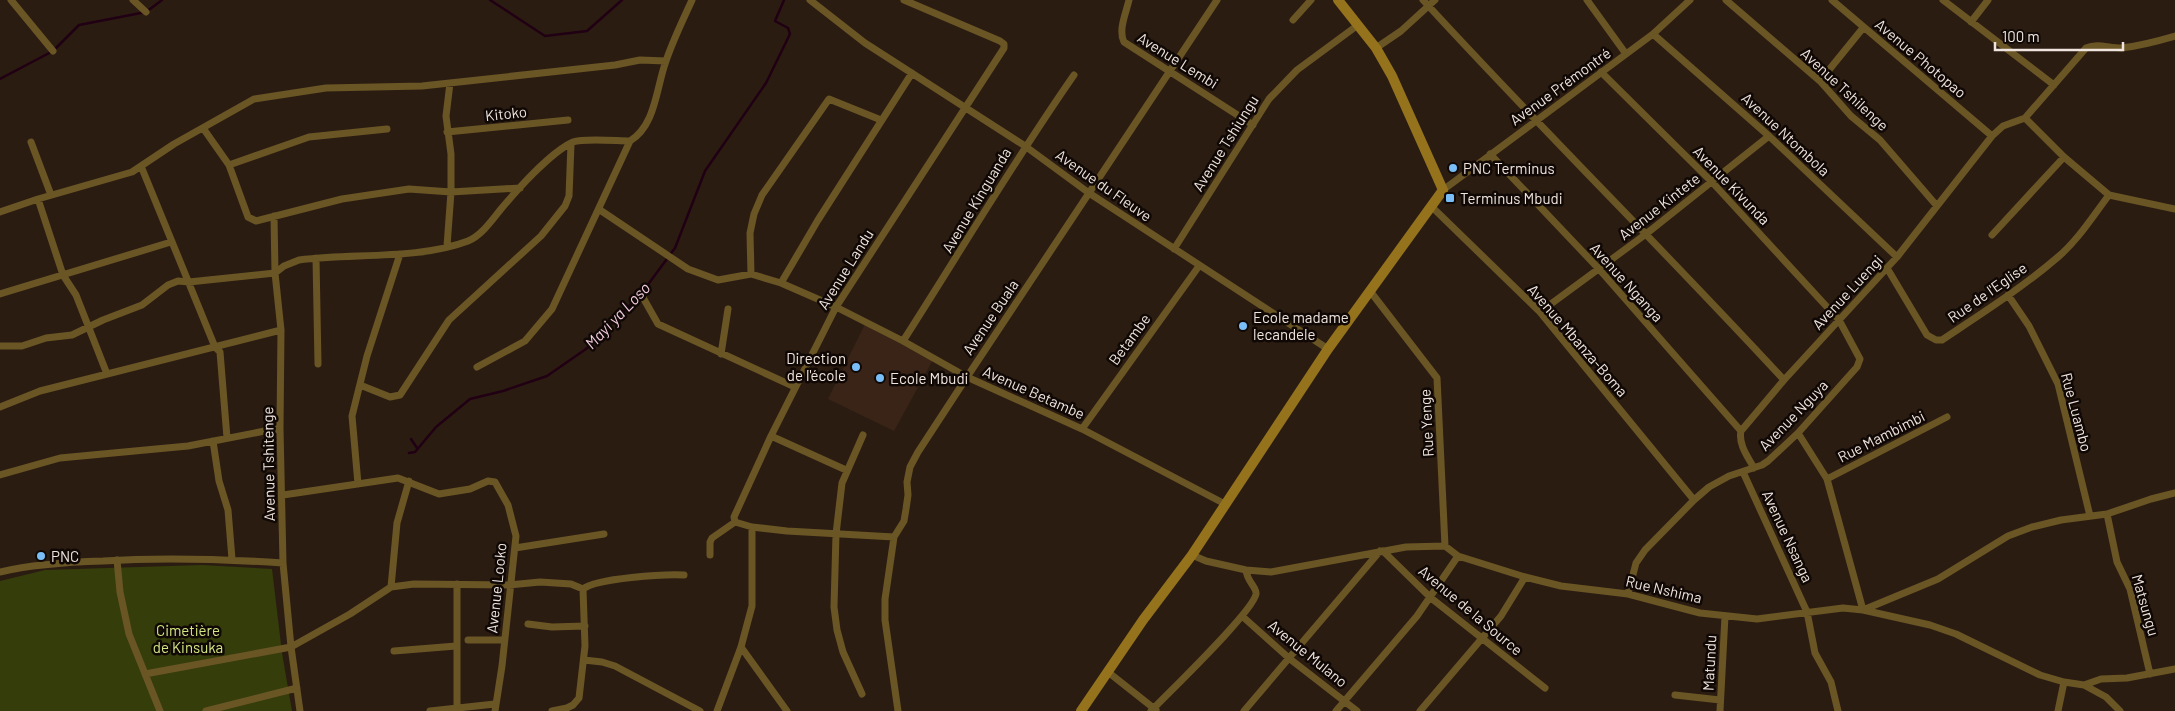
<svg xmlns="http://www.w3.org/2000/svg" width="2175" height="711" font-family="Barlow,sans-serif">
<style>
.built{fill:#392417}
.green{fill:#353d0b}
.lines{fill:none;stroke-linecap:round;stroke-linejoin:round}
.stream{stroke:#210014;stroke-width:2.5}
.street{stroke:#6a5525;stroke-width:7}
.secondary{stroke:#95721c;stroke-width:10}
.poi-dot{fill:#7abef8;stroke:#0f0805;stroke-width:2}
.labels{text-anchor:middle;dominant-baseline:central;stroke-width:5;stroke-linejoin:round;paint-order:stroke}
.street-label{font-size:15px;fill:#f0e4de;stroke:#0f0805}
.poi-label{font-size:15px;fill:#f0e4de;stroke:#0f0805;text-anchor:start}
.park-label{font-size:15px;fill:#d3e782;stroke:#0f0805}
.water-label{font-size:16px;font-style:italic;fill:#f5cee2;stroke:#0f0805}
</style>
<rect width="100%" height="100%" fill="#2b1c12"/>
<path class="built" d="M 866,322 L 934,358 L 894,431 L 828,399 Z"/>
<path class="green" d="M 202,565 L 272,569 L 282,653 L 292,711 L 0,711 L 0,581 L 45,570 Z"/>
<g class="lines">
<path class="stream" d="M 490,0 L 545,36 L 587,31 L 622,0
M 0,79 L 53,51 L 79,25 L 146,12 L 162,0
M 411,439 L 417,448
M 409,453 L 415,452 L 436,427 L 470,399 L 503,391 L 547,376 L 586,349 L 641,294 L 675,248 L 705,171 L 766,83 L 790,34 L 788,28 L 775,21 L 784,0"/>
<path class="street" d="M 11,0 L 53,51
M 133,0 L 146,12
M 810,0 L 865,43 L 1025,146 L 1089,193 L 1328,349
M 1129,0 C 1126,13 1118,30 1124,42 L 1253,125
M 1423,0 C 1541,129 1666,252 1784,380
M 1587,0 L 1626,54
M 1726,0 L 1820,81 L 1851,116 L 1880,140 L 1937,206
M 1832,0 L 1992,136
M 1943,0 L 2054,85
M 1293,20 L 1311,0
M 1971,22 L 1988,0
M 1653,34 L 1769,136 L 1897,257
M 1376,48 L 1401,31 L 1435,0
M 1601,72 L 1712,182 L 1839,320 L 1860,359 L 1857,367 L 1798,433 L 1768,461 L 1762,465 L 1729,476 L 1709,487 L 1694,500 L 1645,550 L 1636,563 L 1628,594
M 1820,81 L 1863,28
M 2025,118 L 2086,48 C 2097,43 2109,48 2121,48 C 2139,46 2158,41 2175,36
M 203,128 L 229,165 L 248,217 L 256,221 L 342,199 L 409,189 L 451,192 L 520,188
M 447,132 L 568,120
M 31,142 L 51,195
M 1490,154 L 1599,269 L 1741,431
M 229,165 L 309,137 L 387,129
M 141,166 L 215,347 L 220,352 L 227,438
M 1443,190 L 1653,34 L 1690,0
M 38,199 L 63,275 L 76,295 L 107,374
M 1431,206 L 1540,312 L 1694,500
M 600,210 L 688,269 L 718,280 L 751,274 L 781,283 L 836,307 L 903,341 L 967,377 L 1082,429 L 1225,504
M 0,212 L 38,199 L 132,172 L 174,144 L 254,99 L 326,88 L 422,86 L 615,65 L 640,60 L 666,61
M 274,216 L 275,273 L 281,330 L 280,428 L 283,563 L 291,647 L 300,711
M 1992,235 L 2064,157
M 447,246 L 451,192 L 451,154 L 446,116 L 450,83
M 1174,249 L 1269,99 L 1297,70 L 1358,25
M 316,258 L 318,364
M 1887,268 L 1927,335 L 1936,340 L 1942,340 C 1981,314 2022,288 2058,257 C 2078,240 2093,216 2109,195
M 751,274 L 750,233 L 754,214 L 762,195 L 829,99 L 881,120
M 781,283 L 818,220 L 912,73
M 1370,291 L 1437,378 L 1445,546
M 0,294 L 171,242
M 641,294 L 658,324 L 795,387
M 2008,295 L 2029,326 L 2058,384 L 2090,516
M 1540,312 L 1646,234 L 1769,136
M 903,341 C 960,252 1014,161 1074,75
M 0,346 L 22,346 L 46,338 L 72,335 L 103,320 L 142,305 L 168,285 L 178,281 L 189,282 L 275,273 L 284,266 L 299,260 C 352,253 418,260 468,241 C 482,235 492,220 501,209 C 517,190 551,152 573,142 C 584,138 617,141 630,141
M 721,354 L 728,309
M 477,367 L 525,341 L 552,309 L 630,141 C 656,125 656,88 666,61 C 673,40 683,20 692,0
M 360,385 L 390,397 L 400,395 L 449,320 L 541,236 L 565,206 L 569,196 L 571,144
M 0,407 L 40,391 L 281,330
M 1082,429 L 1199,266
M 1798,433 L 1827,479 L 1863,610 L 1938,579 L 2008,536 L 2032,527 L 2061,520 L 2107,514 L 2151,499 L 2175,493
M 771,436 L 846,470
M 213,441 L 219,481 L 228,510 L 232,559
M 1754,468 C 1748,457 1738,444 1741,431 L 1784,380 L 1897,257 L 1992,136 L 2003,126 L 2025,118 L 2064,157 L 2109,195 L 2175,209
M 1743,472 L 1807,612 L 1815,653 L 1831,682 L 1838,711
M 0,475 L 60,458 L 188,446 L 280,428
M 1827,479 L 1947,417
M 358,484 L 352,416 L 367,356 L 400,254
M 283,495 L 398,478 L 439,494 L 470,489 L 488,481 L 495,482 L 508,505 L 516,536 L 502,666 L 495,711
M 2107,514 L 2117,562 L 2130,589 L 2150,674
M 735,522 L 734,517 L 771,436 L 836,307 L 1004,48 L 1004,44 L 1000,41 L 904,0
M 735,522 L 752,527 L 787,531 L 894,537
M 515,548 L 604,534
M 1383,551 L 1431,598 L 1545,688
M 710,555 L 710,542 L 712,538 L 735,522
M 1192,555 L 1206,561 L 1246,570 L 1271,572 L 1406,547 L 1445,546 L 1458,556 L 1525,577 L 1561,586 L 1628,594 L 1700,613 L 1757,619 L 1843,608 L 1863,610 L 1930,625 L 1956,634 L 2040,675 L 2064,682 L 2084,685 L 2106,697 L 2120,711
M 117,560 L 120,592 L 129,634 L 160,711
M 0,572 C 34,564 68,562 103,561 C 163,557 223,559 283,563
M 391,587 L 397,523 L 409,481
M 583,589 C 597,578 665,574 684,575
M 1242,616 L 1290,659 L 1357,711
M 528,624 L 552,627 L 585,626
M 468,640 L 504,640
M 741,647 L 787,711
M 394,651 L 456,646
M 584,660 L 602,662 L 615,666 L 700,711
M 1108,672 L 1156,710
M 145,674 L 291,647 L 350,614 L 391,587 L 414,584 L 509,585 L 540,582 L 571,584 L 583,589
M 2084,685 L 2101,679 L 2127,678 L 2175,669
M 862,694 L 843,652 L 837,630 L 834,607 L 836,534 L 842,483 L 863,435
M 1675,695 L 1720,700
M 457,707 L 457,584
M 206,711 L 297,688
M 430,711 L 495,704
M 552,711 L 567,708 L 573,705 L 579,698 L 585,646 L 583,589
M 717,711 L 741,647 L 752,606 L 752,527
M 898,711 L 885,620 L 885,599 L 894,537 L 904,521 L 906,509 L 908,495 L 907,482 L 910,467 L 918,452 L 967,377 L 1217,0
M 1151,711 C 1169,692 1253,612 1256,594 C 1257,587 1247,582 1246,570
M 1244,711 L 1380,551
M 1336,711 L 1417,616 L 1458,556
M 1420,711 L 1501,616 L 1525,577
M 1720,711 L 1725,616
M 2058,711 L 2064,682"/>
<path class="secondary" d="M 1081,711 L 1143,620 L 1192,555 L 1328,349 L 1443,190 L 1392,76 L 1376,48 L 1338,0"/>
</g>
<g class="poi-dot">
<circle cx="1453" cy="168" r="5"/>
<rect x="1445" y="193" width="10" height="10" rx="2.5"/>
<circle cx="1243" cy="326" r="5"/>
<circle cx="856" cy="367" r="5"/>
<circle cx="880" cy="378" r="5"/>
<circle cx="41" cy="556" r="5"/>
</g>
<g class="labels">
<g class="street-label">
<text transform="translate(1921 58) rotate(40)">Avenue Photopao</text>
<text transform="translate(1178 60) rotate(32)">Avenue Lembi</text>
<text transform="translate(1560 86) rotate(-36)">Avenue Prémontré</text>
<text transform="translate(1845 89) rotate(43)">Avenue Tshilenge</text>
<text transform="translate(506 113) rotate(-6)">Kitoko</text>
<text transform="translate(1786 134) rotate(43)">Avenue Ntombola</text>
<text transform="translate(1225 143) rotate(-58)">Avenue Tshiungu</text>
<text transform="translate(1104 185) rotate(35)">Avenue du Fleuve</text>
<text transform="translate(1732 185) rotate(46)">Avenue Kivunda</text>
<text transform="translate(976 200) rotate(-59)">Avenue Kinguanda</text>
<text transform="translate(1659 206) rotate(-38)">Avenue Kintete</text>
<text transform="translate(845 269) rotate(-58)">Avenue Landu</text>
<text transform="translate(1627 282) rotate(48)">Avenue Nganga</text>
<text transform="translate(1847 292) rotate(-47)">Avenue Luengi</text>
<text transform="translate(1987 292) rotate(-35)">Rue de l'Eglise</text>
<text transform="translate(990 317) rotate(-56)">Avenue Buala</text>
<text transform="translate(1129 339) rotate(-54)">Betambe</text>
<text transform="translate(1578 340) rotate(49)">Avenue Mbanza-Boma</text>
<text transform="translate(1034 392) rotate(24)">Avenue Betambe</text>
<text transform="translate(2077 412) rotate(75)">Rue Luambo</text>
<text transform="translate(1793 415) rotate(-46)">Avenue Nguya</text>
<text transform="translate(1426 423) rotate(-93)">Rue Yenge</text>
<text transform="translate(1881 436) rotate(-27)">Rue Mambimbi</text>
<text transform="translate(268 464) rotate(-91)">Avenue Tshitenge</text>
<text transform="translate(1788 536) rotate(65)">Avenue Nsanga</text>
<text transform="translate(496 588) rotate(-84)">Avenue Looko</text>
<text transform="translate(1664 589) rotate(13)">Rue Nshima</text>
<text transform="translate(2146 605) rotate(74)">Matsungu</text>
<text transform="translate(1471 610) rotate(40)">Avenue de la Source</text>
<text transform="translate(1308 653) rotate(39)">Avenue Mulano</text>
<text transform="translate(1709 663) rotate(-87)">Matundu</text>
</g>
<g class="poi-label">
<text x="1463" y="168">PNC Terminus</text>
<text x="1460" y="198">Terminus Mbudi</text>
<text x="1253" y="317">Ecole madame<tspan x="1253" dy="17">lecandele</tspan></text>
<text x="846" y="358" text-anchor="end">Direction<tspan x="846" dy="17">de l'école</tspan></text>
<text x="890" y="378">Ecole Mbudi</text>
<text x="51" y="556">PNC</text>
</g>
<g class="park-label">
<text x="188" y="630">Cimetière<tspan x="188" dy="17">de Kinsuka</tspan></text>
</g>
<g class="water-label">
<text transform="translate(617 315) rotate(-46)">Mayi ya Loso</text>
</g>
</g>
<path d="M1995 42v8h128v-8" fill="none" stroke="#f0e4de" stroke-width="2.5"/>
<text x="2002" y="42" font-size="15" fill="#f0e4de" stroke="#0f0805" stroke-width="4" paint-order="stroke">100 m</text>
</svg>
